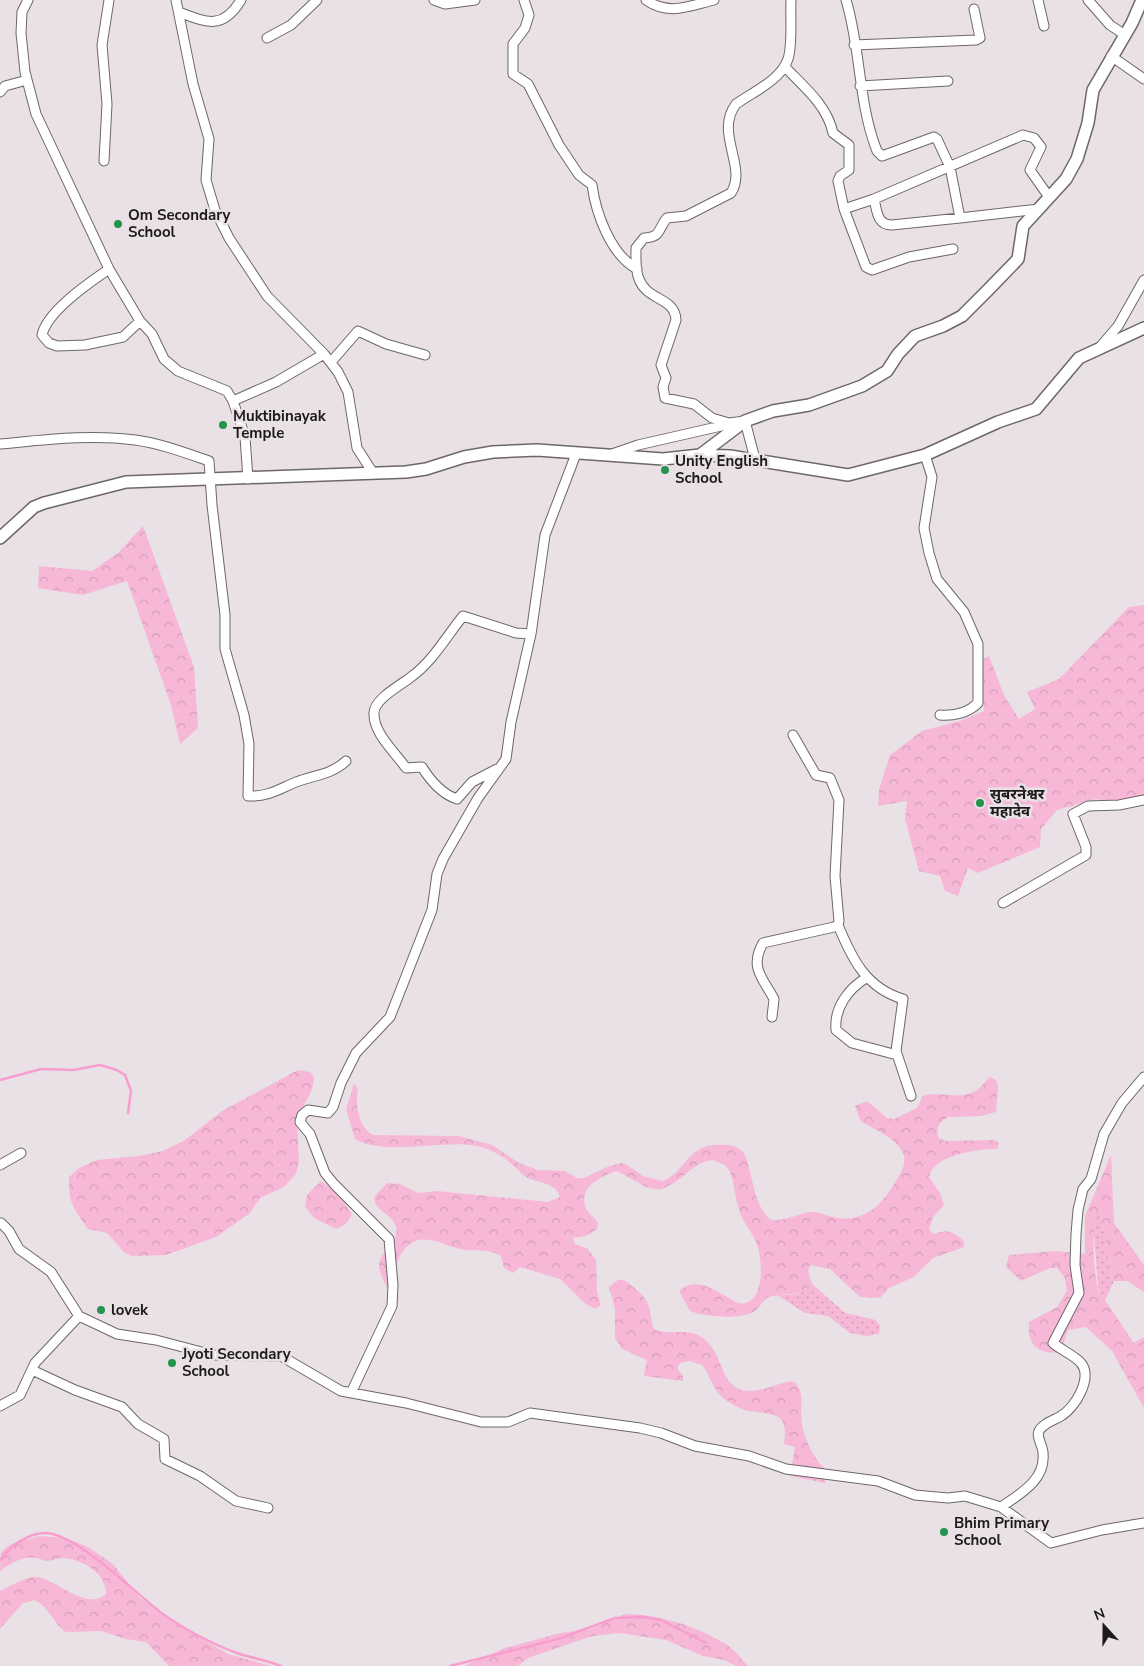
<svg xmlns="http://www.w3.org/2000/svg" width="1144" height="1666" font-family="'Nunito Sans','Noto Sans Devanagari',sans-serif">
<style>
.grass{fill:url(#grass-dots)}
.forest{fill:url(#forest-crowns)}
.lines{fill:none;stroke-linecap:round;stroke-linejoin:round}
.stream{stroke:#f89ecf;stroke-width:2.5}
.street-casing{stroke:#6d676a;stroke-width:11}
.secondary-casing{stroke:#6d676a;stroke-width:14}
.street{stroke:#fff;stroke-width:9}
.secondary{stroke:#fff;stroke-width:11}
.poi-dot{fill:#23934d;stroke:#e9e1e5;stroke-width:2}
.labels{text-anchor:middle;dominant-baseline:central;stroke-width:5;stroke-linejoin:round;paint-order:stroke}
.poi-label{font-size:15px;font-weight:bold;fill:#1c1a1b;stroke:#e9e1e5;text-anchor:start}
</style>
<defs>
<pattern id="grass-dots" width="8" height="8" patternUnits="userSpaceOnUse" patternTransform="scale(1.25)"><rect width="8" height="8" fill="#f7b8d8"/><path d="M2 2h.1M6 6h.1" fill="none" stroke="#d39eb9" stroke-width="1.8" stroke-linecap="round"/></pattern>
<pattern id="forest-crowns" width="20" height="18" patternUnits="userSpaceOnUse" patternTransform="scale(1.25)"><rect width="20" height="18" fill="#f7b8d8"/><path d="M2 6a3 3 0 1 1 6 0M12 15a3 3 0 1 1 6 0" fill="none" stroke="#d39eb9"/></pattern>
</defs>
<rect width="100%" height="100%" fill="#e9e1e5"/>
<path class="grass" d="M 1100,1207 L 1111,1274 L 1114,1281 L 1105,1300 L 1099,1296 L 1093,1225 Z
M 812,1284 L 845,1313 L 876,1320 L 880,1326 L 879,1334 L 866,1336 L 850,1333 L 828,1316 L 805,1313 L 777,1295 C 791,1295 803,1295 812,1284 Z"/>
<path class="forest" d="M 143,526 L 194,667 L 198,728 L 180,744 L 171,705 L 127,581 L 83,595 L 38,588 L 39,566 L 92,571 L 118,553 Z
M 1144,605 L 1144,802 L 1130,805 L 1096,799 L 1057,810 L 1041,829 L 1040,847 L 978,873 L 968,868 L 958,896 L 945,891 L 940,876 L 919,871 L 905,819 L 907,801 L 878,806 L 879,790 L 890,755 L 922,731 L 960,721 L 984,711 L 980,661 L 989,656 L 1004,695 L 1019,719 L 1035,709 L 1027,692 L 1059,679 L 1129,607 Z
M 298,1070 L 310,1072 L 314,1077 C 313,1097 301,1104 297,1121 L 299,1161 L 296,1174 L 284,1187 L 260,1198 L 250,1213 L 216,1237 L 166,1255 L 132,1256 L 125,1253 L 107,1233 L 88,1229 C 74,1209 68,1203 69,1177 L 79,1168 L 97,1160 L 139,1156 L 163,1151 L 185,1140 L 222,1111 Z
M 990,1077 L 996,1080 L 998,1086 L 996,1112 L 981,1116 L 948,1117 C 939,1122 935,1128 939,1138 L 945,1141 L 993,1140 L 999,1143 L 997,1149 C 978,1149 933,1155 929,1177 L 940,1193 L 944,1205 L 933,1217 L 929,1230 L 934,1234 C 948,1229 952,1231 964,1241 L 964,1247 L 933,1258 L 914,1277 L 889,1288 L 880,1298 L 860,1297 L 830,1269 L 810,1265 L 808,1271 L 812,1284 C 801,1298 785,1292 769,1297 C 762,1300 761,1307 755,1311 C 743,1320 704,1317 690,1311 L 679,1291 C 699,1274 719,1294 738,1303 C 766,1308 764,1257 755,1240 C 750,1229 742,1222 739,1209 C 734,1196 735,1181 728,1168 C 708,1150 694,1168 678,1180 C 673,1184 666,1187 660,1190 L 646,1187 L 617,1171 C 600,1176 576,1189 587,1210 C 590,1215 595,1218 598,1223 L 597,1229 L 586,1236 L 573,1238 L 575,1244 L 588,1249 L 596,1260 L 597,1292 L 601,1305 L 595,1309 L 583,1302 L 560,1279 L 520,1267 L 513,1273 L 504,1268 L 501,1256 C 490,1248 474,1252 460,1249 C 450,1247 441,1242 431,1240 C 398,1234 394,1273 390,1294 C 386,1285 379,1274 379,1265 C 380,1251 400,1240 396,1227 C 392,1212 375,1213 374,1197 L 387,1183 L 400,1184 L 418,1193 L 437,1191 L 548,1202 L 560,1197 C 556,1183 540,1183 528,1178 C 523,1176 518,1170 514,1166 C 503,1156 491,1149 477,1146 C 442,1139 387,1157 355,1139 L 346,1109 L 354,1084 L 358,1089 C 355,1104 358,1127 373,1135 L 459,1136 L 492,1145 L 519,1163 L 538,1170 L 565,1171 L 577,1178 L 584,1178 L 607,1167 L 621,1163 L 627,1165 L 643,1176 L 662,1181 C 686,1174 686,1142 723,1145 C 732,1145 738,1146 744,1153 C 754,1175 752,1204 771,1220 C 790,1221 797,1213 812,1212 C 821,1212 829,1217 838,1218 C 867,1222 884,1202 897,1179 C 902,1171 908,1161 902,1151 C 892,1134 875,1132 860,1120 L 855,1106 L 867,1101 L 887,1118 L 894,1119 L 917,1108 L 923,1096 C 940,1090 959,1101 975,1091 C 981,1088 985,1081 990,1077 Z
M 1111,1155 L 1114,1223 L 1144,1265 L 1144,1292 L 1127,1281 L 1114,1281 L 1111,1274 L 1100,1208 C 1089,1234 1094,1268 1099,1296 L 1105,1300 L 1134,1343 L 1144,1337 L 1144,1408 L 1112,1351 L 1086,1327 L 1068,1330 L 1061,1352 C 1038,1355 1027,1346 1029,1322 L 1057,1307 L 1067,1291 L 1065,1278 L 1057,1268 L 1050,1268 L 1021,1281 L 1006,1267 L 1009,1255 L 1055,1251 L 1085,1254 L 1085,1216 Z
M 321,1181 L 338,1193 L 352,1214 C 349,1222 344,1226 336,1229 L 314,1218 L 305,1207 L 307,1195 Z
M 618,1280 C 624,1279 627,1282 632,1286 C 651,1301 649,1306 653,1328 L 656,1330 C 669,1335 685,1329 698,1335 C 723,1347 718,1380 739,1389 C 757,1397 785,1378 795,1382 C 806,1395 799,1408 802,1424 C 805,1442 814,1459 827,1471 L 825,1483 L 790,1476 L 795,1447 L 784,1444 C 789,1412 775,1415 750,1411 C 743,1410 732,1405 726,1400 C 713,1392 711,1376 702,1365 L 690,1361 L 680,1363 L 677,1368 L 683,1376 L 683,1381 L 644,1376 L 647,1360 L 622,1349 L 615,1338 L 615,1309 L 609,1287 Z
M 40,1536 L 66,1538 L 88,1547 L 113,1564 L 139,1597 L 166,1617 L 228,1654 L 271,1666 L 169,1666 L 146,1642 L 126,1639 L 101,1631 L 66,1632 C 53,1623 49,1606 34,1600 L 23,1603 L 0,1629 L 0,1591 C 10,1586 22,1579 33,1577 C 54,1575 85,1613 106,1594 C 107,1573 82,1559 62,1558 C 57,1558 52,1561 47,1561 C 43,1561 40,1558 36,1558 C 25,1555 8,1564 0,1571 L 1,1552 L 11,1544 Z
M 625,1614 C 656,1614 694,1625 722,1642 C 732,1647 740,1657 748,1666 L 736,1666 L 724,1660 L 703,1656 L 666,1640 L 619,1633 L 592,1636 L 528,1658 L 518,1666 L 464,1666 L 505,1648 L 560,1633 L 591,1629 Z"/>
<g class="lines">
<path class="stream" d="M 0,1080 L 41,1069 L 73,1070 L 100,1065 L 117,1070 L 125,1075 L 131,1091 L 128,1113
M 0,1560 C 10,1546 27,1534 44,1533 C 74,1531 137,1595 163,1614 C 182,1628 214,1645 237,1653 C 251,1658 267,1660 281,1666
M 450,1666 L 558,1639 L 615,1618 L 644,1617 L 661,1620 L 706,1643"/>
<defs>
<path id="street" d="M 28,0 L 22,12 L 21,33 L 25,72 L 36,114 L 109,269 L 140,321 L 152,334 L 164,359 L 178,371 L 227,391 L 233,401 L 245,437 L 248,479
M 176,0 L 193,84 L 209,139 L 206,180 L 215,210 L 229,238 L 267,296 L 324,354 L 338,372 L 348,392 L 357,448 L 373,473
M 434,0 L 445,4 L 475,0
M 524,0 L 529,15 L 525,28 L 513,44 L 513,74 L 528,84 L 559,145 L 579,175 L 592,185 C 596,214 611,255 637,269
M 646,0 C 669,16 689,6 714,0
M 846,0 C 861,49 858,103 877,151 L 882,156 L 934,137 L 937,139 L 950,167 L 960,218 L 892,225 C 877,225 877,211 874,199 L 1023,135 L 1034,138 L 1041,147 L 1030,170 L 1049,197
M 1038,0 L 1044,26
M 1088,0 L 1110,25 L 1125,35
M 179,12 C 207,23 223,30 241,0
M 267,38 L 291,25 L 317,0
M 854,45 L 976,40 L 980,38 L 974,9
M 1111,56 L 1144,79
M 785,67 C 804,87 827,105 833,133 L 849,145 L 849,170 L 840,176 L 838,181 L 844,209 L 874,199
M 860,86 L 948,81
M 0,92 L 5,86 L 27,80
M 104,161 L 107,104 L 102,45 L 109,0
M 844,209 L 866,267 L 872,270 L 909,257 L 953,249
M 960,218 L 1039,209
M 109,269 C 89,283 47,311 42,335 L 49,343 L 57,346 L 85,345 L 123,337 L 140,321
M 1100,347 L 1118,326 L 1144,280
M 331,362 L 358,331 L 386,344 L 425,355
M 233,401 L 276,382 L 324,354
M 745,421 L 729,423 L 712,418 L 694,404 L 665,398 L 663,387 L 666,378 L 661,365 L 676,320 C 675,297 647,301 639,279 C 635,270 636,258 636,248 L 644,238 C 662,237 657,230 667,218 L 686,216 L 731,193 C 748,167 714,133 736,104 C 753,92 781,80 788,59 C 793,44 790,16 791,0
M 745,421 L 755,459
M 0,444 C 44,440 91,434 135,440 C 159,443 186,453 209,461 L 212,505 L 225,615 L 225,649 L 244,715 L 249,744 L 248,796 C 268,797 279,789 296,782 C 314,775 331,775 346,761
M 612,454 L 638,445 L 730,424
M 925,455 L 932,477 L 924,528 L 929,553 L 937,579 L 964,612 L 978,644 L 978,703 C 968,713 953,716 940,715
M 497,769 L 472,782 L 457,799 C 442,794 430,780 422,767 L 406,768 C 395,752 373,733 374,713 C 374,699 401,685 411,677 C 433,661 446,637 463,616 L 516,633 L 531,634
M 1003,903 L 1086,855 L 1086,847 L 1073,814 L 1088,806 L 1119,805 L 1144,800
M 838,925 C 852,959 866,988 903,999 L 896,1051 L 911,1096
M 866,978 C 848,989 834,1008 836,1030 L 852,1043 L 897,1055
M 772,1017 L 774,999 C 763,978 749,968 763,943 L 834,927 L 838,925 L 839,921 L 835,876 L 839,800 L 830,778 L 816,775 L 793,735
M 0,1165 L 21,1153
M 1,1223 L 9,1231 L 19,1249 L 51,1272 L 79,1316
M 32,1370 L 75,1390 L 122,1407 L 138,1424 L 164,1439 L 165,1459 L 200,1476 L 236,1501 L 268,1508
M 351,1393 L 392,1306 L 393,1285 L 389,1239 L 334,1184 L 325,1173 L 310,1134 L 300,1122 L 302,1115 L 308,1110 L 328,1113 L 333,1107 L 341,1083 L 356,1053 L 390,1017 L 432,910 L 437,874 L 443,859 L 478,798 L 506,759 L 511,722 L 531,634 L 545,535 L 576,454
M 0,1406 L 20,1395 L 35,1363 L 79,1316 L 117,1334 L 156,1340 L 213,1355 L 281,1356 L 341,1391 L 406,1403 L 481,1422 L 508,1422 L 530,1413 L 640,1428 L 661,1433 L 695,1446 L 749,1456 L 786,1469 L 878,1481 L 915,1495 L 948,1498 L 965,1496 L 1001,1507 L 1051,1543 L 1102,1530 L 1144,1523
M 1001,1507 C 1020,1494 1046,1480 1043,1453 C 1043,1446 1036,1437 1039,1431 C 1043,1423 1055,1420 1061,1416 C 1075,1408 1093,1378 1081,1363 C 1074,1355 1061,1350 1053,1343 L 1079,1293 L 1075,1265 L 1076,1234 L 1078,1210 L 1083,1189 L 1091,1179 L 1104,1134 L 1122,1103 L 1144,1077"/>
<path id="secondary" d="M 700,455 L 745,421 L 773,411 L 809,405 L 862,386 L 887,371 L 898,354 L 915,336 L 943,326 L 962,316 L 988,290 L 1018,259 L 1023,226 L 1066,179 L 1077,159 L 1088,123 L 1093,90 L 1132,23 L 1142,0
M 0,538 L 34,507 L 44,503 L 126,482 L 406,472 L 426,469 L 464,457 L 493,452 L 537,450 L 663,459 L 700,455 L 730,456 L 848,475 L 925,455 L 998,422 L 1036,409 L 1079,358 L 1144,328"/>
</defs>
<use href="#street" class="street-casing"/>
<use href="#secondary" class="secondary-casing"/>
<use href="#street" class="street"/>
<use href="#secondary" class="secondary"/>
</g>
<g class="poi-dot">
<circle cx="118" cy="224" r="5"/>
<circle cx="223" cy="425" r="5"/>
<circle cx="665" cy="470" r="5"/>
<circle cx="980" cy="803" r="5"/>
<circle cx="101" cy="1310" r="5"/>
<circle cx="172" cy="1363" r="5"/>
<circle cx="944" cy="1532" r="5"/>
</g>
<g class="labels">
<g class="poi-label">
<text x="128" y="215">Om Secondary<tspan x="128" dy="17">School</tspan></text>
<text x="233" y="416">Muktibinayak<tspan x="233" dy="17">Temple</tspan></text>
<text x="675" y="461">Unity English<tspan x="675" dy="17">School</tspan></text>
<text x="990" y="794">सुबरनेश्वर<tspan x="990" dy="17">महादेव</tspan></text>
<text x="111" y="1310">lovek</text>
<text x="182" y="1354">Jyoti Secondary<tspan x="182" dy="17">School</tspan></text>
<text x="954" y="1523">Bhim Primary<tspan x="954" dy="17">School</tspan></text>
</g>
</g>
<g transform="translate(1104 1626) rotate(339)" stroke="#e9e1e5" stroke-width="4" paint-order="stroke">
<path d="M0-4L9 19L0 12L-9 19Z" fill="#1c1a1b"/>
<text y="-8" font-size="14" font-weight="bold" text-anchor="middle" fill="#1c1a1b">N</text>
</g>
</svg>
